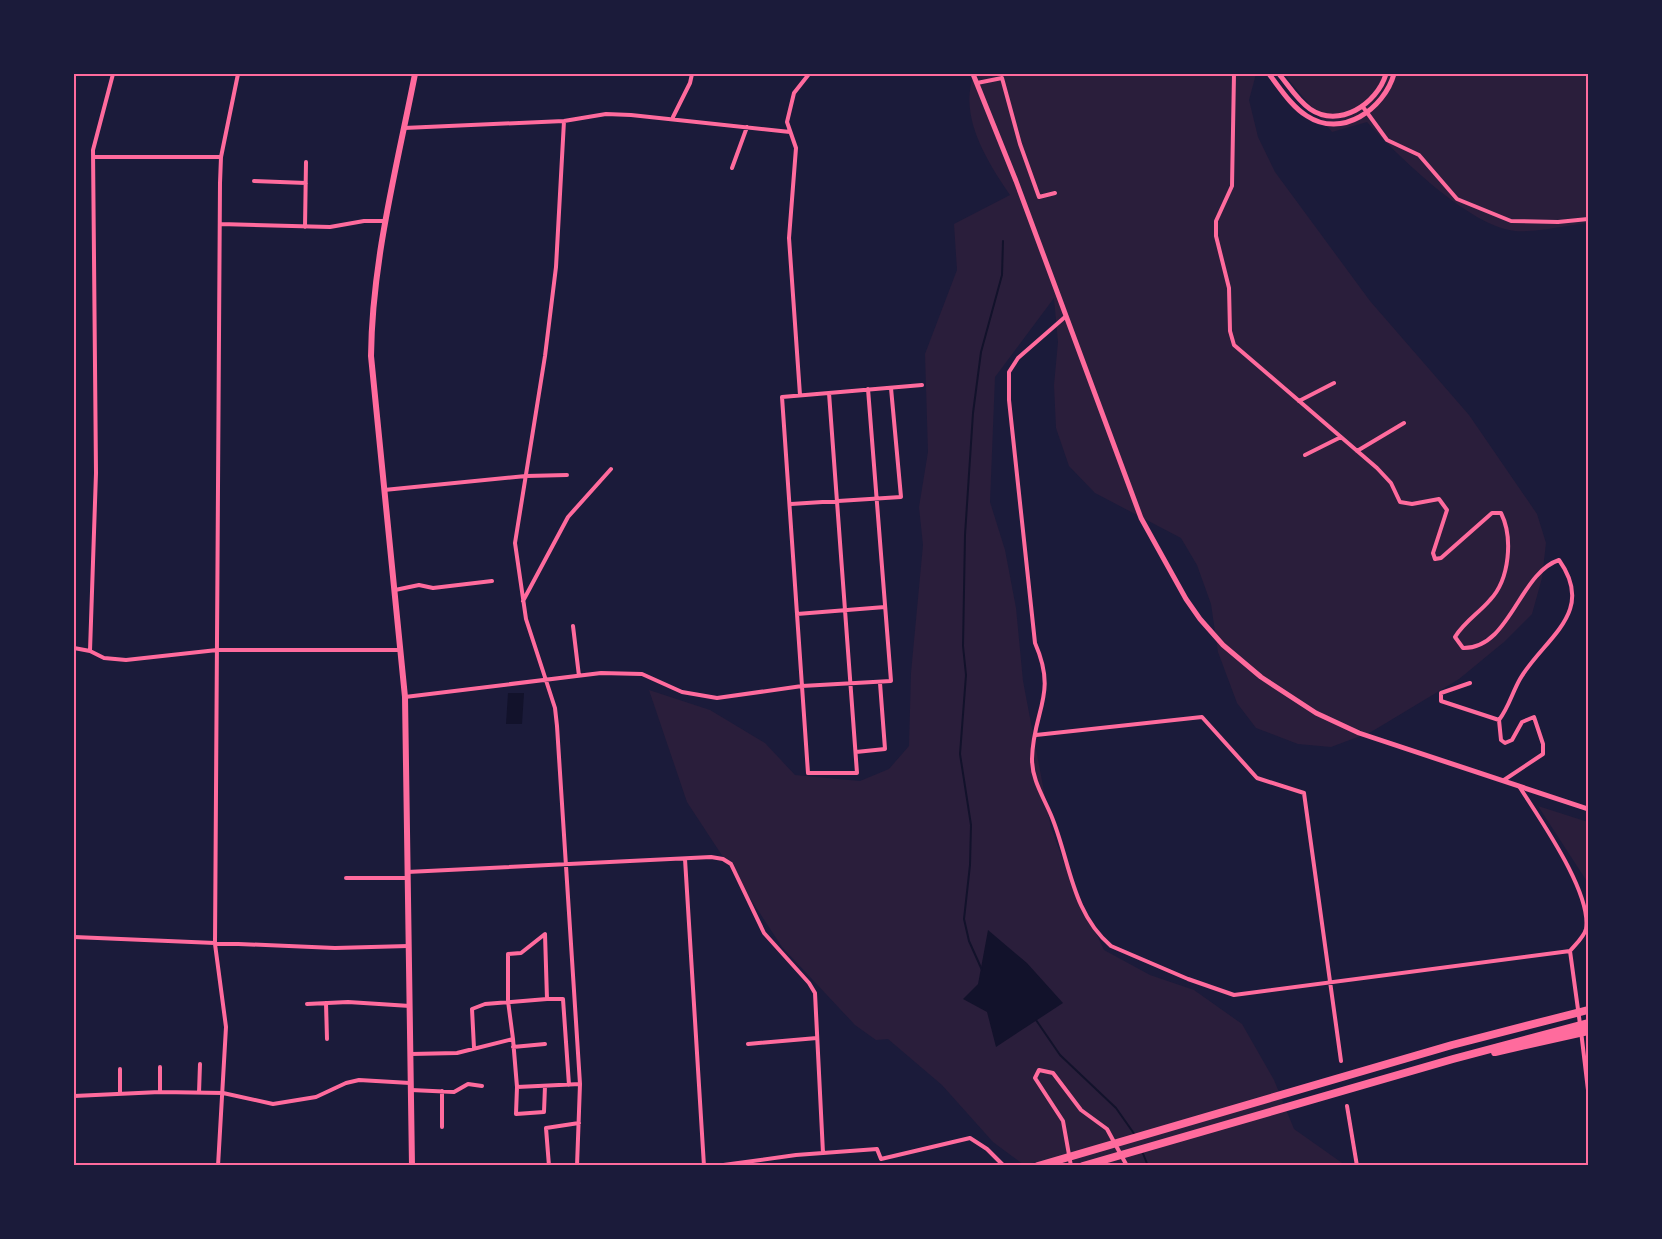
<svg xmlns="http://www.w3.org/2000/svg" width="1662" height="1239" font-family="Signika,sans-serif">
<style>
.green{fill:#2a1e3b}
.water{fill:#12122b}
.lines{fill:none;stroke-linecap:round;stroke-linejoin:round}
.stream{stroke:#12122b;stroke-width:2}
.minor{stroke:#ff6b9d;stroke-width:4}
.tertiary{stroke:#ff6b9d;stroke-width:5}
.secondary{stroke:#ff6b9d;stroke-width:6}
.motorway{stroke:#ff6b9d;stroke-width:8}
.neatline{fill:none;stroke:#ff6b9d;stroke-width:2}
</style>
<rect width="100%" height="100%" fill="#1b1b3a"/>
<path class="green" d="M 974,74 L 1256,74 L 1249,100 L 1258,137 L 1275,172 L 1370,301 L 1469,415 L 1537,514 L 1546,543 L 1542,578 L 1532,614 L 1504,642 L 1459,679 L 1371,732 L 1331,747 L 1298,744 L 1256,728 L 1237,703 L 1218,652 L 1211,604 L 1197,565 L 1181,538 L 1095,493 L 1069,466 L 1056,428 L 1054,385 L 1058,342 L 1054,298 L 995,377 L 990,502 L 1005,550 L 1016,608 L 1023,681 L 1051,828 L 1066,868 L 1104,950 L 1150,975 L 1194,990 L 1242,1024 L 1274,1080 L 1294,1129 L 1345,1165 L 1024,1165 L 993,1142 L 942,1085 L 888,1039 L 876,1040 L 855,1025 L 782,947 L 687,802 L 649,690 L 710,710 L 765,743 L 795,775 L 860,781 L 889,769 L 909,746 L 911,673 L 923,545 L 919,507 L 928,452 L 925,354 L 957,270 L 954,224 L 1010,195 C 987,161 958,116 974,74 Z
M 1284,74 L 1588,74 L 1588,223 C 1569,225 1533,233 1515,231 C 1469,226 1398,156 1367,122 L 1332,132 Z
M 1538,806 L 1588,822 L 1588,883 Z"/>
<path class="water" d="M 508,693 L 524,693 L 522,724 L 506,724 Z
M 988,930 L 1027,963 L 1063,1003 L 996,1047 L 987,1012 L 963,999 L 978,984 Z"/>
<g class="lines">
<path class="stream" d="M 982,970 L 969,941 L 964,919 L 970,865 L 971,825 L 960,754 L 966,675 L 963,646 L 965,535 L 973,413 L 981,352 L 1002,275 L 1003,241
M 1036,1020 L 1060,1055 L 1116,1108 L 1135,1135
M 1142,1151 L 1148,1166"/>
<path class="minor" d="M 1234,74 L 1232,186 L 1216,221 L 1216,236 L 1229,288 L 1230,331 L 1234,345 L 1377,468 L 1391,483 L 1400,502 L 1412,504 L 1439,499 L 1447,510 L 1433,553 L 1435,559 L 1441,558 L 1492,513 L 1501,513 C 1513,537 1510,579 1490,600 C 1479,613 1464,622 1455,637 L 1463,648 C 1510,649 1519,573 1559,560 C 1597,613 1544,638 1520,679 C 1512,693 1509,707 1499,720 L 1501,740 L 1505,743 L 1512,740 L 1522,722 L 1534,717 L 1543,744 L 1543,754 L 1504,780
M 977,83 L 1002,78 L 1020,144 L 1039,197 L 1055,193
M 1363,107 L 1387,140 L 1419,155 L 1457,199 L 1511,221 L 1558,222 L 1588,219
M 673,117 L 690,83 L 692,74
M 564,121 L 556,267 L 545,356 L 515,543 L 526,619 L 555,708 L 557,726 L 580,1084 L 577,1166
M 404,128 L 564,121 L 606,114 L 631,115 L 790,132
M 94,157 L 221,157
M 732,168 L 747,127
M 254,181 L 306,183
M 220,224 L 330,227 L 364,221 L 386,221
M 305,227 L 306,162
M 1065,317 L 1018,358 L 1009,372 L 1009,400 L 1035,643 C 1058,695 1033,710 1032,759 C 1032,780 1043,796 1051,815 C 1070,860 1071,912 1111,946 L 1188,979 L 1234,995 L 1570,951 C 1575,945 1584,937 1586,929 C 1592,892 1539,818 1519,786
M 829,393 L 857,773 L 808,773 L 782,397 L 922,385
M 800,395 L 789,238 L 796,148 L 787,122 L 794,93 L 809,74
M 1299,401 L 1334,383
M 1357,451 L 1404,423
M 1305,455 L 1341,437
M 384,490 L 526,476 L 567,475
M 791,504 L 901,497 L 891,388
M 395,590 L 419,585 L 433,588 L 492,581
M 523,601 L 568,517 L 611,469
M 797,614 L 885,607
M 573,626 L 579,676
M 74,648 L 90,651 L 104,658 L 126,660 L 217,650 L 400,650
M 90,651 L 96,473 L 93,150 L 113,74
M 1470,683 L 1441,693 L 1441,701 L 1499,720
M 405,697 L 601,673 L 642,674 L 682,692 L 717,698 L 802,686 L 891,681 L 868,389
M 1036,735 L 1202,717 L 1257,778 L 1304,793 L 1341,1061
M 856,752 L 885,749 L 880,683
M 685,859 L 704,1166
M 407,872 L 711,857 L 723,859 L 731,864 L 764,933 L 809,983 L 815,993 L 823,1153
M 346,878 L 407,878
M 74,937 L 335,948 L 408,946
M 1570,951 L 1580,1024
M 326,1003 L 327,1039
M 307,1004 L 348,1002 L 410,1006
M 1581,1031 L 1588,1090
M 513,1039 L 508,1001 L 508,954 L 521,953 L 545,934 L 547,999 L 563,999 L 569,1085
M 748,1044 L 817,1038
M 513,1047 L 545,1044
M 474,1048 L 472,1009 L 485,1004 L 547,999
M 411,1054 L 457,1053 L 513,1039 L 517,1087 L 580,1084
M 120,1069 L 120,1093
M 517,1087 L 516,1114 L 544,1112 L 545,1086
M 411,1090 L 454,1092 L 468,1084 L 482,1086
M 442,1091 L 442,1127
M 160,1092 L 160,1067
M 199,1093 L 200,1064
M 74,1096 L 160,1092 L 223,1093 L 273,1104 L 316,1097 L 346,1083 L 359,1080 L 410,1083
M 1347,1106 L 1357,1166
M 218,1166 L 226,1027 L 215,944 L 220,183 L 221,157 L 238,74
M 549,1166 L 546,1128 L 579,1123
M 716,1166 L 796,1155 L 877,1149 L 881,1159 L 970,1138 L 987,1149 L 1003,1165
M 1071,1166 L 1063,1121 L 1035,1078 L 1039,1070 L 1053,1073 L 1081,1110 L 1107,1129 L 1127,1166"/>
<path class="tertiary" d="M 973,74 L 1016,181 L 1141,518 L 1186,599 L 1200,619 L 1223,645 L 1261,677 L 1316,713 L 1359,733 L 1588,809
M 1269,74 C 1280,88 1291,106 1307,116 C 1342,139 1384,109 1394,74
M 1279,74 C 1289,86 1297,100 1310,109 C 1339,129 1377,104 1386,74"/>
<path class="secondary" d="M 412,1166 L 405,697 L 371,356 C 372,261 397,166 415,74"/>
<path class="motorway" d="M 1495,1052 L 1588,1031
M 1038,1166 L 1452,1045 L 1588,1010
M 1083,1166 L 1453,1059 L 1588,1023"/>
</g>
<rect width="1662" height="1239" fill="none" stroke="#1b1b3a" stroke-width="150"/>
<rect x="75" y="75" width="1512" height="1089" class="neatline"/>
</svg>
